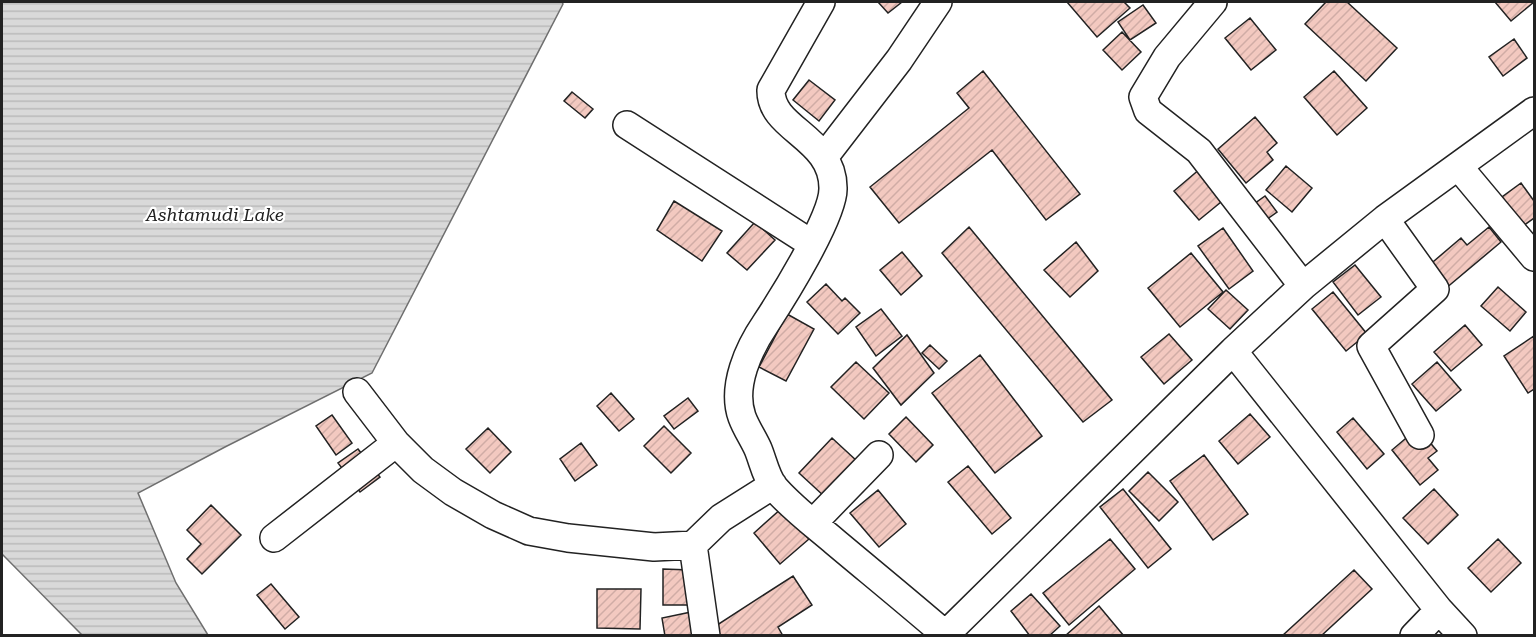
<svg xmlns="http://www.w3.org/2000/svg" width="1536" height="637" font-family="'Roboto Serif',serif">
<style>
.water{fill:url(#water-rules);stroke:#6f6f6f;stroke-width:1.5}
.building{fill:url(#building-hatch);stroke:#222;stroke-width:1.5}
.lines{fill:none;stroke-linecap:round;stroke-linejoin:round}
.minor-casing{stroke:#222;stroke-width:30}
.minor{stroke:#fff;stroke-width:27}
.labels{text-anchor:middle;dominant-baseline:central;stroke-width:4.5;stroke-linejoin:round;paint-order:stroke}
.water-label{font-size:18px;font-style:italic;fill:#222;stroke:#fff}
</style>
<defs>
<pattern id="water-rules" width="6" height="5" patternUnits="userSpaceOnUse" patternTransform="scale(1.5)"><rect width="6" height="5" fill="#d9d9d9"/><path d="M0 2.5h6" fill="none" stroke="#bababa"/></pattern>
<pattern id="building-hatch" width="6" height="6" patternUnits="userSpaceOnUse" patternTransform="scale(1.5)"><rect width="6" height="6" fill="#f3c9c0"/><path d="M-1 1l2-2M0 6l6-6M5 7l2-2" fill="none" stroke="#d0aca5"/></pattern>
</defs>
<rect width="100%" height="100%" fill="#fff"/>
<path class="water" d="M 2,2 L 562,2 L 563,4 L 372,373 L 225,447 L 138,493 L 176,583 L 208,635 L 82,635 L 2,554 Z"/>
<path class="building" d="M 878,2 L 902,2 L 888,13 Z
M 1067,2 L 1124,2 L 1130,8 L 1097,37 Z
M 1326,2 L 1347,2 L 1397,48 L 1366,81 L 1305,24 Z
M 1495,2 L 1534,2 L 1511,21 Z
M 1143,5 L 1156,23 L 1130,40 L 1118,22 Z
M 1250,18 L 1276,50 L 1251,70 L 1225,38 Z
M 1122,32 L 1141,52 L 1122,70 L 1103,50 Z
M 1514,39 L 1527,58 L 1503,76 L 1489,57 Z
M 983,71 L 1080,194 L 1046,220 L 992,150 L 899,223 L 870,187 L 969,108 L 957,93 Z
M 1334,71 L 1367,108 L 1337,135 L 1304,97 Z
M 809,80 L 835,100 L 819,121 L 793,100 Z
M 572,92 L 593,109 L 585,118 L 564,101 Z
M 1255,117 L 1277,143 L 1267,152 L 1273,160 L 1246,183 L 1218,149 Z
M 1286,166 L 1312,188 L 1292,212 L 1266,190 Z
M 1201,168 L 1226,198 L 1199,220 L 1174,191 Z
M 1521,183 L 1534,201 L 1534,218 L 1523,226 L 1502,197 Z
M 1265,196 L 1277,212 L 1266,220 L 1254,204 Z
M 674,201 L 722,231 L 702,261 L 657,230 Z
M 755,222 L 775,240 L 747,270 L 727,253 Z
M 969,227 L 1112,400 L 1083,422 L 942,253 Z
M 1489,227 L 1501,242 L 1445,289 L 1427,267 L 1461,238 L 1467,245 Z
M 1223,228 L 1253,271 L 1229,289 L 1198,246 Z
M 1076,242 L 1098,271 L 1070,297 L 1044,270 Z
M 902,252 L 922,276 L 901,295 L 880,270 Z
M 1191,253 L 1223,292 L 1180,327 L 1148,288 Z
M 1355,265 L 1381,297 L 1358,315 L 1333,282 Z
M 826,284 L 842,301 L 845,298 L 860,313 L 838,334 L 807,302 Z
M 1498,287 L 1526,312 L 1510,331 L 1481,306 Z
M 1226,290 L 1248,310 L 1230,329 L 1208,309 Z
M 1333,292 L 1367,334 L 1346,351 L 1312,309 Z
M 881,309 L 902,336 L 876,356 L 856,327 Z
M 787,314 L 814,329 L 786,381 L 759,367 Z
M 1465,325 L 1482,345 L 1451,371 L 1434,352 Z
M 1169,334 L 1192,360 L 1164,384 L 1141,357 Z
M 907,335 L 934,373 L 901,405 L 873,368 Z
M 1534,336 L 1534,389 L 1528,393 L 1504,356 Z
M 930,345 L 947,361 L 939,369 L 922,353 Z
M 980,355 L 1042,436 L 995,473 L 932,393 Z
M 856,362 L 889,393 L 864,419 L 831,387 Z
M 1437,362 L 1461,390 L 1436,411 L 1412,384 Z
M 611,393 L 634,419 L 619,431 L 597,406 Z
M 688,398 L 698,411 L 674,429 L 664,416 Z
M 1250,414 L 1270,437 L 1238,464 L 1219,441 Z
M 332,415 L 352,443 L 336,455 L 316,426 Z
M 906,417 L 933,445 L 916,462 L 889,434 Z
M 1353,418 L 1384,454 L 1367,469 L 1337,432 Z
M 664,426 L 691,453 L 671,473 L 644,446 Z
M 488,428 L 511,452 L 490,473 L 466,449 Z
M 1418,428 L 1437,451 L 1428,458 L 1438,470 L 1420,485 L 1392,450 Z
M 832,438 L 858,462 L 825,497 L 799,473 Z
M 581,443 L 597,465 L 575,481 L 560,459 Z
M 358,449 L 380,477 L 360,492 L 338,463 Z
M 1204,455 L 1248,514 L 1213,540 L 1170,481 Z
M 968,466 L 1011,518 L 992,534 L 948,482 Z
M 1148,472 L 1178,502 L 1159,521 L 1129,491 Z
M 1123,489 L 1171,549 L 1148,568 L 1100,507 Z
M 1434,489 L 1458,515 L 1428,544 L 1403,518 Z
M 878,490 L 906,524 L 879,547 L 850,513 Z
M 211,505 L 241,535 L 202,574 L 187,559 L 201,544 L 187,530 Z
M 782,508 L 809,539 L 780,564 L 754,533 Z
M 1110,539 L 1135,569 L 1069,625 L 1043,593 Z
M 1498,539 L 1521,563 L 1491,592 L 1468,568 Z
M 663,569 L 690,570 L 688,605 L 663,605 Z
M 1354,570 L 1372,589 L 1321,636 L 1282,636 Z
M 793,576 L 812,605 L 778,627 L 783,636 L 719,636 L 714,627 Z
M 271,584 L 299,617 L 285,629 L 257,595 Z
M 597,589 L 641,589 L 640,629 L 597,628 Z
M 1031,594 L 1060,626 L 1049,636 L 1030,636 L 1011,611 Z
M 1099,606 L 1124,636 L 1065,636 Z
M 696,611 L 701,636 L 665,636 L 662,618 Z"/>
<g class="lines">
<defs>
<path id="minor" d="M 821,2 L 771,90 C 770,130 834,137 833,189 C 833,217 783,297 766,323 C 749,348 731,386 742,417 C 746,428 753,438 758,449 C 763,461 766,477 774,487 C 791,507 815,525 835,542 C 872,573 910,604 947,636
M 1213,2 L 1167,57 L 1143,97 L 1148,111 L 1199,151 L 1303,286
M 627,125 L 812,244
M 825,156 L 899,60 L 938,2
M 1458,166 L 1534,257
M 1385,219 L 1435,289 L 1371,346 L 1420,435
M 1233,351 L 1439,610 L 1463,636
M 357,392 L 396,443 L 423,470 L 453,492 L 493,515 L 529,531 L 568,538 L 654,547 L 693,545 L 721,518 L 773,485
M 813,523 L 879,455
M 274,538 L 396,443
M 693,545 L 706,636
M 946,634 L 1233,351 L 1303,286 L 1385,219 L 1534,111
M 1414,636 L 1439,610"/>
</defs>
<use href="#minor" class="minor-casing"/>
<use href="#minor" class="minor"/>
</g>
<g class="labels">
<g class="water-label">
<text x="215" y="214">Ashtamudi Lake</text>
</g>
</g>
<rect width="1536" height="637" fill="none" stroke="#222222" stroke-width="6"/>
</svg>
